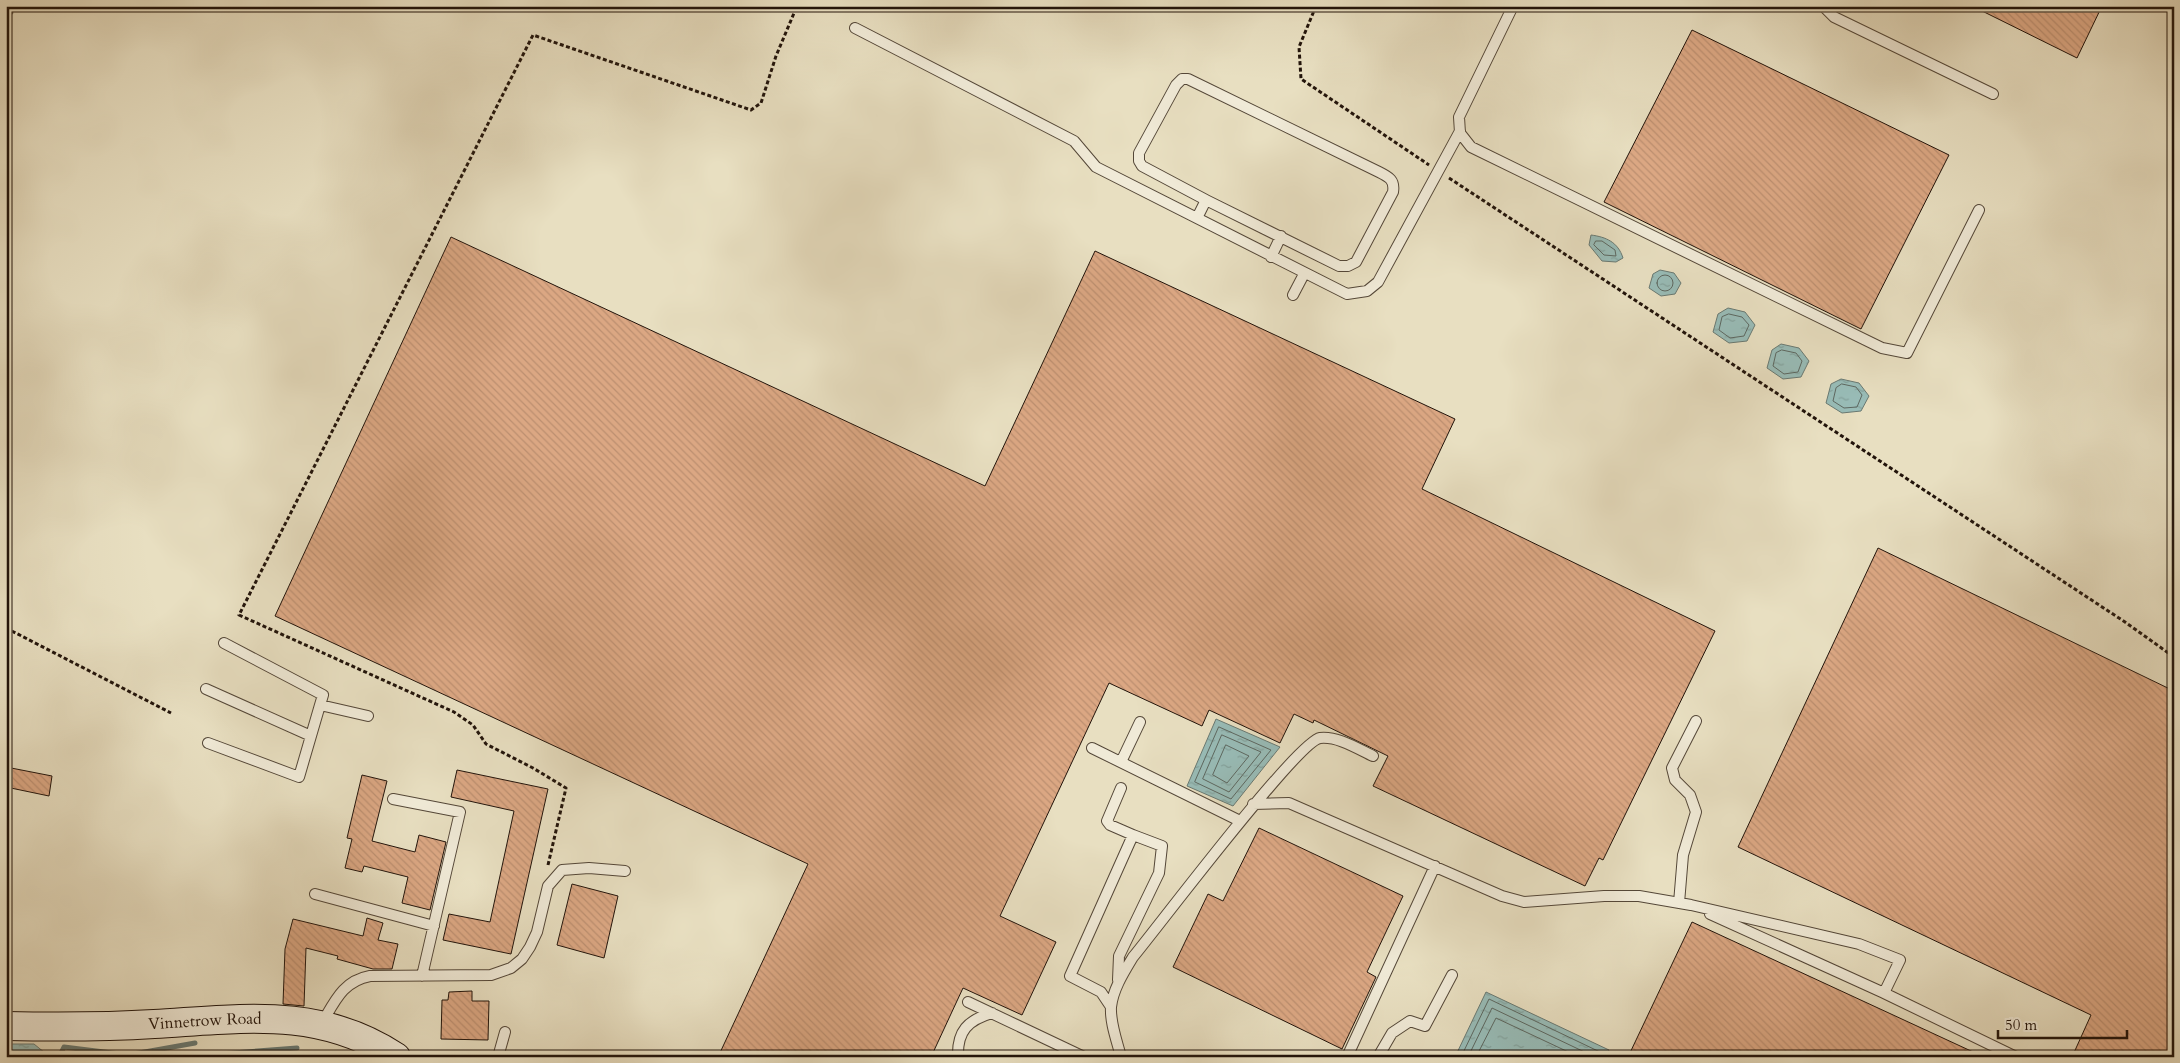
<svg xmlns="http://www.w3.org/2000/svg" width="2180" height="1063" font-family="Cardo,serif">
<style>
.water{fill:url(#water-ripples);stroke:#697972}
.lines{fill:none;stroke-linecap:round;stroke-linejoin:round}
.shore{stroke:#5d6861;stroke-width:1}
.stream{stroke:#697972;stroke-width:5}
.building{fill:url(#building-back-hatch);stroke:#22140b}
.lane-casing{stroke:#544738;stroke-width:12}
.secondary-casing{stroke:#22140b;stroke-width:30}
.path{stroke:#22140b;stroke-width:3;stroke-dasharray:4 2.5;stroke-linecap:butt}
.lane{stroke:#f0ead7;stroke-width:10}
.secondary{stroke:#f0ead7;stroke-width:28}
.labels{text-anchor:middle;dominant-baseline:central;stroke-width:4;stroke-linejoin:round;paint-order:stroke}
.street-label{font-size:16px;fill:#22140b;stroke:#f0ead7}
</style>
<defs>
<pattern id="water-ripples" width="26" height="14" patternUnits="userSpaceOnUse" patternTransform="scale(1.25)"><rect width="26" height="14" fill="#98bcb7"/><path d="M2 4q2-2 4 0t4 0M15 11q2-2 4 0t4 0" fill="none" stroke="#83a19c"/></pattern>
<pattern id="building-back-hatch" width="6" height="6" patternUnits="userSpaceOnUse" patternTransform="scale(1.25)"><rect width="6" height="6" fill="#dba783"/><path d="M-1 5l2 2M0 0l6 6M5-1l2 2" fill="none" stroke="#bc8f70"/></pattern>
</defs>
<rect width="100%" height="100%" fill="#e8dfc1"/>
<filter id="stains"><feTurbulence type="fractalNoise" baseFrequency=".004" numOctaves="4"/><feColorMatrix values="0 0 0 0 .2 0 0 0 0 .09 0 0 0 0 .02 0 0 0 .5 -.17"/></filter>
<radialGradient id="worn" r=".72"><stop offset=".6" stop-color="#630" stop-opacity="0"/><stop offset="1" stop-color="#630" stop-opacity=".3"/></radialGradient>
<path class="water" d="M 1591,235 C 1606,237 1618,242 1623,258 L 1616,262 L 1602,261 L 1589,245 Z
M 1660,270 L 1674,273 L 1681,283 L 1675,294 L 1661,296 L 1649,288 L 1653,274 Z
M 1728,308 L 1745,312 L 1755,325 L 1747,341 L 1729,343 L 1713,332 L 1718,314 Z
M 1781,344 L 1799,348 L 1809,361 L 1801,377 L 1783,379 L 1767,368 L 1772,350 Z
M 1841,379 L 1859,383 L 1869,396 L 1861,411 L 1842,413 L 1826,403 L 1831,384 Z
M 1216,719 L 1280,747 L 1233,806 L 1187,786 Z
M 1486,992 L 1609,1050 L 1606,1057 L 1455,1057 Z
M 6,1044 L 34,1044 L 50,1057 L 6,1057 Z"/>
<g class="lines">
<path class="shore" d="M 1596,241 L 1602,241 L 1615,250 L 1616,256 L 1604,255 L 1594,245 Z
M1657 283a8 8 0 1 1 16 0a8 8 0 1 1-16 0Z
M 1729,314 L 1742,317 L 1749,325 L 1744,336 L 1730,338 L 1719,330 L 1722,317 Z
M 1782,350 L 1796,353 L 1802,361 L 1798,372 L 1784,374 L 1773,366 L 1776,353 Z
M 1842,384 L 1856,387 L 1862,395 L 1857,407 L 1844,408 L 1833,401 L 1836,388 Z
M 1219,727 L 1271,750 L 1231,799 L 1195,782 Z
M 1222,735 L 1261,752 L 1229,792 L 1203,779 Z
M 1226,745 L 1249,756 L 1227,783 L 1213,775 Z
M 1461,1057 L 1489,999 L 1600,1052 L 1602,1057
M 1468,1057 L 1492,1008 L 1595,1057
M 1476,1057 L 1496,1018 L 1579,1057"/>
<path class="stream" d="M 59,1057 L 64,1047 L 128,1055 L 195,1043
M 181,1057 L 297,1048"/>
</g>
<path class="building" d="M 1972,6 L 2102,6 L 2077,58 Z
M 1692,30 L 1949,155 L 1861,329 L 1604,202 Z
M 451,237 L 985,486 L 1095,251 L 1455,419 L 1422,489 L 1715,631 L 1603,860 L 1599,858 L 1585,886 L 1373,786 L 1388,756 L 1314,720 L 1313,723 L 1294,714 L 1280,743 L 1209,710 L 1202,726 L 1109,683 L 1000,916 L 1056,942 L 1022,1015 L 963,988 L 931,1057 L 718,1057 L 808,864 L 275,616 Z
M 1878,548 L 2174,691 L 2174,1057 L 2072,1057 L 2091,1015 L 1738,847 Z
M 6,767 L 52,776 L 49,796 L 6,787 Z
M 457,770 L 548,789 L 511,954 L 443,940 L 449,914 L 490,922 L 514,811 L 451,797 Z
M 362,775 L 387,781 L 372,841 L 415,852 L 419,835 L 446,842 L 430,910 L 402,903 L 408,877 L 364,866 L 362,872 L 345,868 L 352,839 L 347,838 Z
M 1259,828 L 1403,896 L 1367,972 L 1376,977 L 1342,1049 L 1173,967 L 1208,894 L 1223,901 Z
M 572,884 L 618,896 L 604,958 L 557,945 Z
M 367,918 L 383,923 L 378,940 L 398,944 L 392,969 L 373,969 L 337,959 L 338,956 L 306,948 L 304,1006 L 283,1004 L 285,949 L 293,919 L 363,936 Z
M 1692,922 L 1984,1057 L 1628,1057 Z
M 472,991 L 472,1001 L 489,1001 L 488,1040 L 441,1039 L 442,1000 L 448,1000 L 449,992 Z"/>
<g class="lines">
<defs>
<path id="lane" d="M 1513,6 L 1459,117 L 1460,133 L 1471,147 L 1882,348 L 1907,353 L 1979,210
M 1823,6 L 1834,17 L 1993,94
M 855,28 L 1074,141 L 1096,167 L 1347,294 L 1367,291 L 1378,282 L 1460,131
M 1197,218 L 1206,200 L 1142,166 L 1139,161 L 1139,153 L 1176,85 L 1182,79 L 1188,79 L 1379,172 C 1389,177 1395,180 1393,192 L 1356,262 L 1348,266 L 1339,266 L 1206,200
M 1271,257 L 1281,236
M 1293,295 L 1304,274
M 224,643 L 323,695 L 320,705
M 206,689 L 311,736
M 208,743 L 299,777 L 320,705 L 368,716
M 1092,748 L 1240,821
M 1121,762 L 1140,722
M 1121,788 L 1107,821 L 1110,825 L 1133,835
M 393,799 L 460,812 L 422,976
M 1253,804 L 1289,803 L 1502,896 L 1524,902 L 1604,896 L 1639,896 L 1691,905 L 1859,944 L 1900,960 L 1884,993
M 315,894 L 434,926
M 1679,903 L 1683,855 L 1696,812 L 1690,795 L 1675,780 L 1672,768 L 1696,721
M 1710,914 L 1884,993 L 2016,1057
M 968,1002 L 1084,1057
M 1111,1007 L 1101,992 L 1070,976 L 1133,835 L 1162,846 L 1159,873 L 1119,956 L 1118,980
M 322,1023 C 335,1001 343,981 370,976 L 491,975 L 511,968 L 522,959 L 530,947 L 537,932 L 548,886 L 562,870 L 589,868 L 625,871
M 498,1057 L 505,1032
M 958,1057 C 957,1031 968,1020 992,1013
M 1121,1057 C 1117,1041 1110,1023 1111,1007 C 1113,989 1124,972 1133,957 C 1158,927 1297,742 1320,738 C 1338,736 1358,749 1373,756
M 1347,1057 L 1435,866
M 1378,1057 L 1392,1033 L 1410,1021 L 1425,1026 L 1452,975"/>
<g id="secondary">
<path id="s1" d="M 6,1026 C 56,1027 105,1027 154,1024 C 241,1019 319,1006 396,1057"/>
</g>
</defs>
<use href="#lane" class="lane-casing"/>
<use href="#secondary" class="secondary-casing"/>
<path class="path" d="M 1316,6 L 1299,47 L 1301,79 L 1429,165
M 6,20 L 17,6
M 1449,178 L 2125,622 L 2174,657
M 6,628 L 171,713
M 548,865 L 566,788 L 533,768 L 486,744 L 473,725 L 454,712 L 239,615 L 533,35 L 751,110 L 761,103 L 776,56 L 797,6"/>
<use href="#lane" class="lane"/>
<use href="#secondary" class="secondary"/>
</g>
<g class="labels">
<g class="street-label">
<text stroke="none"><textPath href="#s1" startOffset="199">Vinnetrow Road</textPath></text>
</g>
</g>
<rect width="2180" height="1063" fill="none" stroke="#e8dfc1" stroke-width="25"/>
<rect x="8" y="8" width="2165" height="1048" fill="none" stroke="#22140b" stroke-width="2.5"/>
<rect x="12" y="12" width="2155" height="1038" fill="none" stroke="#22140b"/>
<path d="M1998 1030v8h129v-8" fill="none" stroke="#22140b" stroke-width="2.5"/>
<text x="2005" y="1030" font-size="15" fill="#22140b" stroke="#f0ead7" stroke-width="4" paint-order="stroke">50 m</text>
<rect width="100%" height="100%" filter="url(#stains)"/>
<rect width="100%" height="100%" fill="url(#worn)"/>
</svg>
